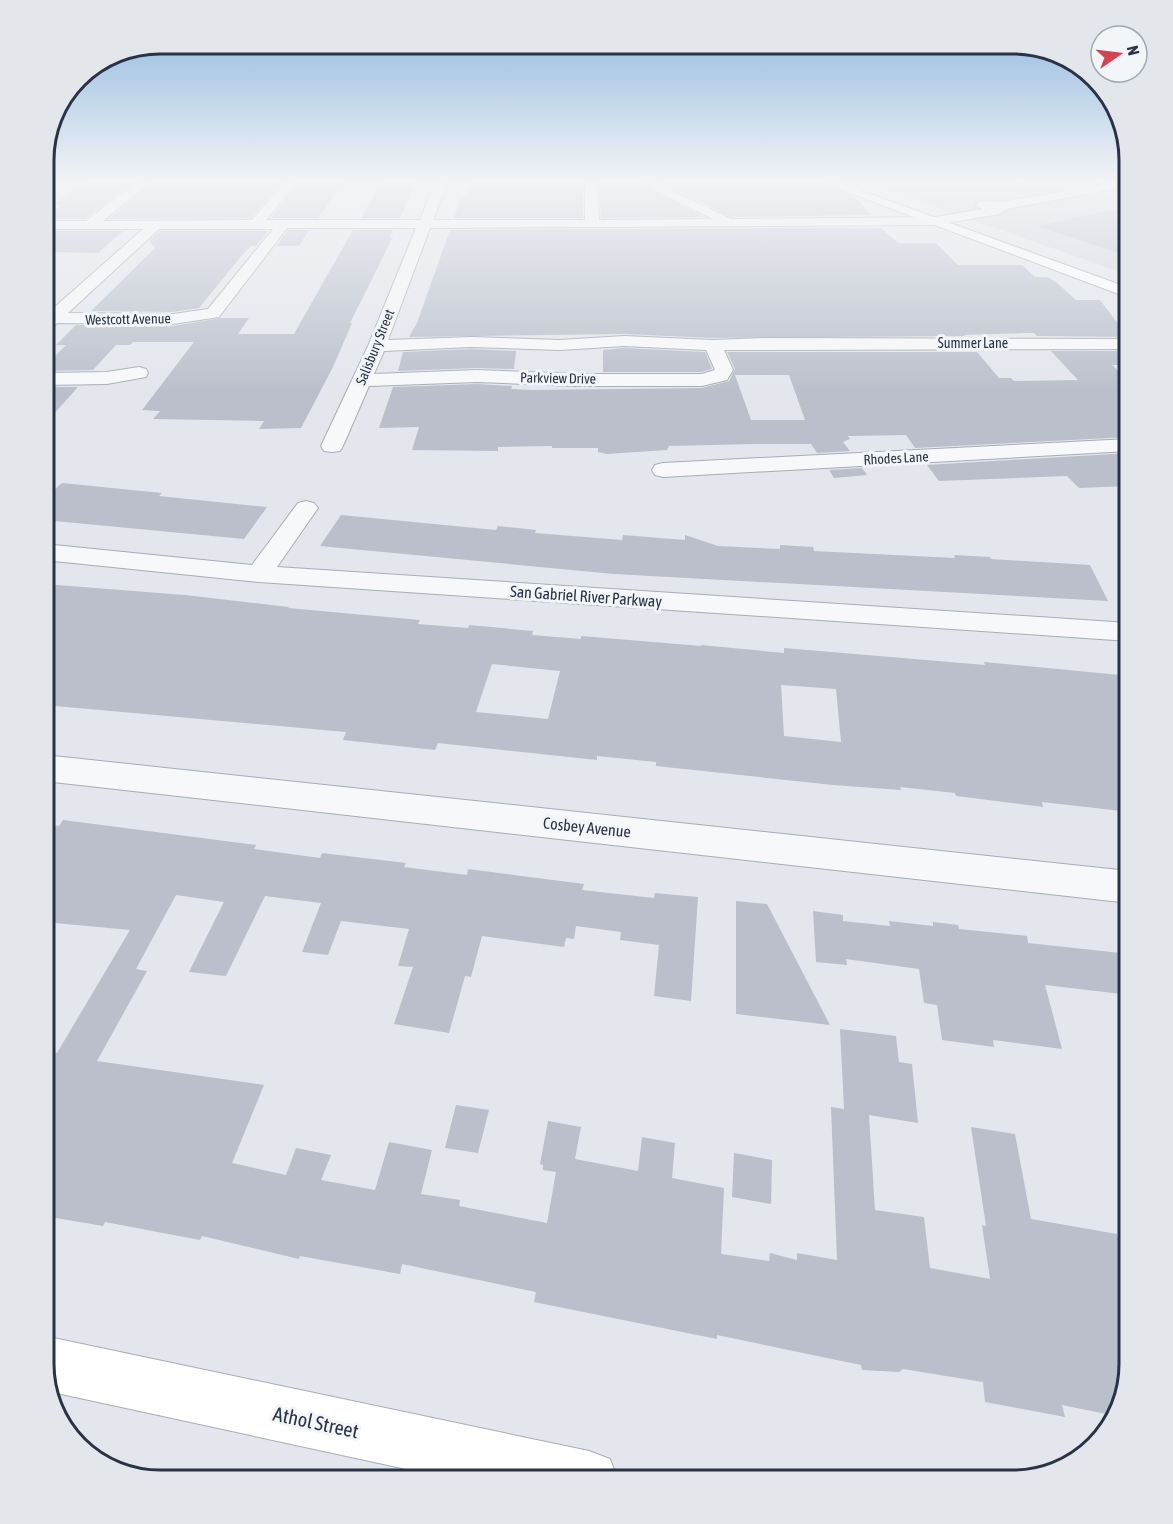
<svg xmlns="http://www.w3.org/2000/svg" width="1173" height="1524" font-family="'Asap Condensed',sans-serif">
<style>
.built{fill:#d1d5de}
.building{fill:#babfcb;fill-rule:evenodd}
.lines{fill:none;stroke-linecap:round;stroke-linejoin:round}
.street-casing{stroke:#a7acb7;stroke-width:2}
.secondary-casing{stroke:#a7acb7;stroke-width:2}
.primary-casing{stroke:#a2aab9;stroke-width:2}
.street{fill:#f7f8fa;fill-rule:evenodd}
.secondary{fill:#fff;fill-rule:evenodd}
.primary{fill:#fff;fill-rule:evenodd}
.labels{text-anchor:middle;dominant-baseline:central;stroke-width:6;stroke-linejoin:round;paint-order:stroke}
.far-street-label{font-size:14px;fill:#293246;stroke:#f3f6f9}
.street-label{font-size:16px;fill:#293246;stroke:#f3f6f9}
.near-street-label{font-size:20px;fill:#293246;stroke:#f3f6f9}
.rim{fill:none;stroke:#293246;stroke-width:3}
</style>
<rect width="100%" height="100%" fill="#e3e6ec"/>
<path class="built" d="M 858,180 L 1129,180 L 1129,275 Z"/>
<path class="building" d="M 89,180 L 136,180 L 85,219 L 45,219 L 61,205 L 53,205 Z
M 154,180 L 267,180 L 265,182 L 282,182 L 251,218 L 109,219 Z
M 474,180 L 583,180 L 583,218 L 454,218 L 461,197 L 467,197 Z
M 599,180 L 632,180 L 704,217 L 601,218 Z
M 655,180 L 813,180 L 856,198 L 871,215 L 731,217 Z
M 382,181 L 416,181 L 400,218 L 361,218 Z
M 300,182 L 343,182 L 318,218 L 271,218 Z
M 1130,206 L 1130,257 L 1037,226 Z
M 881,228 L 898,243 L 936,243 L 958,265 L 1022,265 L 1035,277 L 1048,277 L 1056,282 L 1076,300 L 1100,300 L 1128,337 L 1037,336 L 1034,333 L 1023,333 L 964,335 L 965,336 L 713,338 L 624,334 L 409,337 L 417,323 L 450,230 Z
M 288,230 L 309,230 L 299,246 L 276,246 Z
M 353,230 L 393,230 L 390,237 L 393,237 L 350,323 L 352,323 L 333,367 L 301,428 L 259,429 L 264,421 L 153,419 L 160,411 L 142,410 L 194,342 L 133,342 L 130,345 L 116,345 L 93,370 L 44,371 L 44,367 L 66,345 L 56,345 L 76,325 L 173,326 L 221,318 L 249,318 L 238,334 L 294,334 Z
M 44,231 L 123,231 L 98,253 L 44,252 Z
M 160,231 L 268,231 L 256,246 L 251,246 L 243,254 L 199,308 L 173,312 L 91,311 L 155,248 L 149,241 Z
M 624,348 L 705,352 L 712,369 L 702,372 L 603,372 L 603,350 Z
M 471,349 L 516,351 L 514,369 L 477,368 L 398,371 L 403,352 Z
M 1051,351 L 1130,351 L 1130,365 L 1112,365 L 1130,382 L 1130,419 L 1118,419 L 1130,433 L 1130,437 L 915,448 L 906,435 L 848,436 L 850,439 L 843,442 L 850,451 L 817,453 L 811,444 L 754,444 L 669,446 L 667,450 L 607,454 L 598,452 L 598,448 L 552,448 L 552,446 L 498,447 L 498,451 L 412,450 L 419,427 L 379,428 L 393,387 L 477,384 L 512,386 L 511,389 L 532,390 L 702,388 L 729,381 L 735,369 L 727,352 L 977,352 L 999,378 L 1011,378 L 1014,381 L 1078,380 ZM 735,375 L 789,375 L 805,420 L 751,420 Z
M 44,387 L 78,387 L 44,425 Z
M 1130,453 L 1130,486 L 1079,488 L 1067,476 L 939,481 L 927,465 Z
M 862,468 L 867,475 L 834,478 L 829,470 Z
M 62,483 L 162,493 L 159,496 L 267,507 L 244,539 L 44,520 L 44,491 L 53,491 Z
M 341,515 L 496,530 L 498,526 L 536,530 L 535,533 L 622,540 L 623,535 L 685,540 L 685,535 L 718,546 L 780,549 L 780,545 L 813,547 L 814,551 L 955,558 L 954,555 L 990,557 L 991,559 L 1090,565 L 1108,601 L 614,574 L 320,546 Z
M 44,584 L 185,595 L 289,607 L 288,608 L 420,620 L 418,624 L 468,628 L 469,625 L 533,631 L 532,635 L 581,639 L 581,636 L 701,646 L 701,645 L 784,653 L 784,648 L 985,665 L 984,662 L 1130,676 L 1130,812 L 1042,802 L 1043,807 L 956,796 L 955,793 L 900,787 L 901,790 L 833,785 L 656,766 L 656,762 L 597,756 L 597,760 L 438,743 L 435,750 L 343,740 L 346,732 L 44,705 ZM 492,664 L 560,671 L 548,719 L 476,712 ZM 781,685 L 836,689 L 841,742 L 784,736 Z
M 63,820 L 256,845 L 254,849 L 320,858 L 322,853 L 406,863 L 404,867 L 467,875 L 468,869 L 584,884 L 582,890 L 654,898 L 655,893 L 698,897 L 691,1001 L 654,996 L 659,945 L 620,940 L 621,932 L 576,926 L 574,939 L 566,938 L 564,947 L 482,936 L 471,977 L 465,976 L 449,1033 L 394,1024 L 413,967 L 398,966 L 409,929 L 341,921 L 328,955 L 302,952 L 321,903 L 265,896 L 226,976 L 189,972 L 224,902 L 176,895 L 136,969 L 147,971 L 97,1061 L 264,1085 L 232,1163 L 286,1175 L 296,1148 L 331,1155 L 321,1180 L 375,1190 L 389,1142 L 432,1150 L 421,1194 L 460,1200 L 459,1206 L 547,1223 L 556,1172 L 543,1170 L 543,1165 L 540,1164 L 548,1121 L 581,1127 L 575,1159 L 638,1171 L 642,1137 L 675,1143 L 672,1178 L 724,1188 L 721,1254 L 769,1261 L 770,1253 L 797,1260 L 797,1253 L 837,1260 L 831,1107 L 844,1109 L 840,1029 L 896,1036 L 899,1062 L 912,1064 L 918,1123 L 869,1115 L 875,1210 L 924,1217 L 930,1268 L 990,1279 L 982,1225 L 986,1226 L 971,1127 L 1015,1134 L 1031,1219 L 1117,1234 L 1124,1266 L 1130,1267 L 1130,1364 L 1116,1416 L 1062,1405 L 1065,1417 L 985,1402 L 983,1382 L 903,1369 L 899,1372 L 862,1370 L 861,1365 L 717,1335 L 717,1339 L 534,1302 L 536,1292 L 402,1264 L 400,1274 L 300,1256 L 299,1259 L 202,1236 L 200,1240 L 105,1222 L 103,1226 L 44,1216 L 44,1050 L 57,1053 L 130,930 L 44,922 L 44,824 L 59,826 Z
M 736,901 L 767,904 L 830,1025 L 736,1014 Z
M 813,911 L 843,915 L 843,921 L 890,926 L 889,921 L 933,926 L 933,922 L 958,925 L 959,929 L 1027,936 L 1028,943 L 1130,954 L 1130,995 L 1045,985 L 1062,1049 L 993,1040 L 994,1047 L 942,1040 L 937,1005 L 924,1003 L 919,969 L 846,959 L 847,965 L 816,962 Z
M 456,1105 L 489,1110 L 478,1153 L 445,1148 Z
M 734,1153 L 772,1160 L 771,1204 L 732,1197 Z"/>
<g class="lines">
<defs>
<path id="street" d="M 139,180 L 152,180 L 103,221 L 252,220 L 287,180 L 299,180 L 266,220 L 420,220 L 436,180 L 448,180 L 433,220 L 585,220 L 585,180 L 597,180 L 599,220 L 713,219 L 634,180 L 649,180 L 731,219 L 935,217 L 983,209 L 975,205 L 981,201 L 1002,202 L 1129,180 L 1129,186 L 1007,209 L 1000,214 L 935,225 L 430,228 L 388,340 L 471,337 L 560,340 L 624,336 L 713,340 L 765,338 L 1129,339 L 1129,349 L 724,350 L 733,370 L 727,380 L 702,386 L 575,386 L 477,382 L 369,386 L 343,446 L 340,451 L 332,452 L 324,451 L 321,446 L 368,346 L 416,228 L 287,228 L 219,317 L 173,324 L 57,323 L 50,330 L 44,331 L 44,313 L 48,313 L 143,229 L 44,229 L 44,221 L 86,221 ZM 159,229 L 273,229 L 208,309 L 173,314 L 68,313 ZM 624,346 L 706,350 L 715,370 L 702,374 L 575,374 L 477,370 L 374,374 L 384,351 L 471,347 L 560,350 Z
M 139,367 L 146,369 L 148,373 L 146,377 L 107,384 L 44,385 L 44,373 L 107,372 Z
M 1129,439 L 1129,451 L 663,477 L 655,475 L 652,470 L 655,465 L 663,463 Z
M 306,501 L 314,503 L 318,508 L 277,567 L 1129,623 L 1129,641 L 259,582 L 44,560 L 44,544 L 252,565 L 298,503 Z
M 44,755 L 1129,871 L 1129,903 L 44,781 Z"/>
<path id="secondary" d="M 44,1336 L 589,1451 L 610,1459 L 618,1480 L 457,1480 L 52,1392 L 44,1364 Z"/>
<path id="primary" d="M 815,180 L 832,180 L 1129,288 L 1129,298 Z"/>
</defs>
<use href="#street" class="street-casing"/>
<use href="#secondary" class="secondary-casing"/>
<use href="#primary" class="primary-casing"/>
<use href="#street" class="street"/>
<use href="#secondary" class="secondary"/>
<use href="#primary" class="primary"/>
</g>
<linearGradient id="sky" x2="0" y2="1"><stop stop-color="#89b3de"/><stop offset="0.46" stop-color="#f2f4f6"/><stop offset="1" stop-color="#f2f4f6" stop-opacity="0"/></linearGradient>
<rect width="1173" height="393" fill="url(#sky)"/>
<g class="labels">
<g class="far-street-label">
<text transform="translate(128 319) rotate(-1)">Westcott Avenue</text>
<text x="973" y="343">Summer Lane</text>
<text transform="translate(375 347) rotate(-68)">Salisbury Street</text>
<text transform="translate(558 378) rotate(1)">Parkview Drive</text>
<text transform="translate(896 458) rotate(-3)">Rhodes Lane</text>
</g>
<g class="street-label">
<text transform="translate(586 596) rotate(4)">San Gabriel River Parkway</text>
<text transform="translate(587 827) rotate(6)">Cosbey Avenue</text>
</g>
<g class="near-street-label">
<text transform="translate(316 1422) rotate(12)">Athol Street</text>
</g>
</g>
<path d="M0 0H1173V1524H0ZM160 54H1013A106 106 0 0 1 1119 160V1364A106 106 0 0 1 1013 1470H160A106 106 0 0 1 54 1364V160A106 106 0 0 1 160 54Z" fill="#e3e6eb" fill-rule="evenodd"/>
<path class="rim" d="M160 54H1013A106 106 0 0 1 1119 160V1364A106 106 0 0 1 1013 1470H160A106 106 0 0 1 54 1364V160A106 106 0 0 1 160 54Z"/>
<g transform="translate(1119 54) rotate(76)"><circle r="28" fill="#f3f6f9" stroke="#a2a8b1" stroke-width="1.5"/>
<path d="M0-4.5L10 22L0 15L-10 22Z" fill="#d8414f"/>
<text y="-9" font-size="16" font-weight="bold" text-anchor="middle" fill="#293246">N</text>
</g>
</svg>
